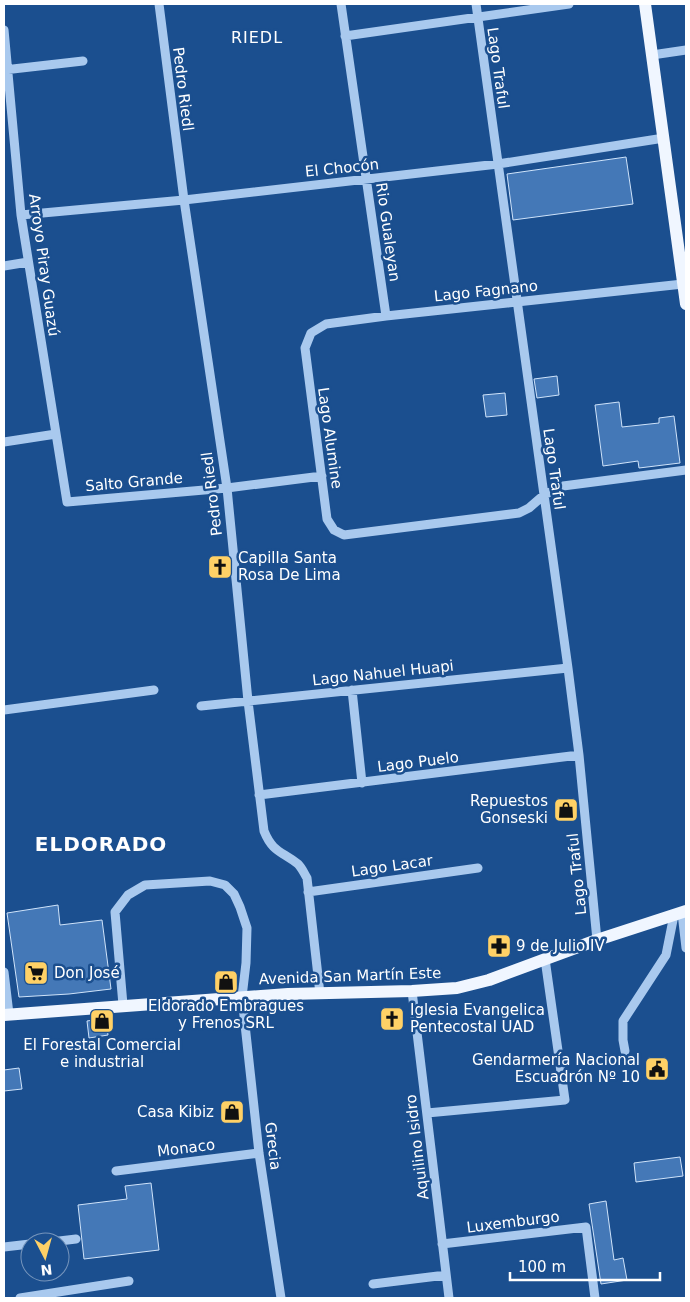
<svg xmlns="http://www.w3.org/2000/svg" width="690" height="1302" font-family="'DejaVu Sans',sans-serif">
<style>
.building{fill:#4478b7;stroke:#cfe3fa}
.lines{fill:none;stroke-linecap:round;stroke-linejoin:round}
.minor{stroke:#a9c9ee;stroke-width:9}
.major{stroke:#f0f6ff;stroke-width:12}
.labels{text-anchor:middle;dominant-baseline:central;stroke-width:5;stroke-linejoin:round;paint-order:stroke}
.street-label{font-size:15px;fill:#fff;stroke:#1b4f8f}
.poi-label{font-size:15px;fill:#fff;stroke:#1b4f8f;text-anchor:start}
.neighbourhood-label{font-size:16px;letter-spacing:1px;fill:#fff;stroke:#1b4f8f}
.district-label{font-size:20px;font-weight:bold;letter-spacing:1px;fill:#fff;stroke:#1b4f8f}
</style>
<rect width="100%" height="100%" fill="#1b4f8f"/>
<path class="building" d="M 626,157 L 633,204 L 513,220 L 507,174 Z
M 557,376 L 559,395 L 537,398 L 534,379 Z
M 505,393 L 507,415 L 486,417 L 483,395 Z
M 619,402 L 622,427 L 659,423 L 659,418 L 674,416 L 680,463 L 639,468 L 638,461 L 603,466 L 595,405 Z
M 58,905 L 60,925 L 102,920 L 111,989 L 69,994 L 19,997 L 7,913 Z
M 106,1018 L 108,1035 L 89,1038 L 87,1021 Z
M 19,1068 L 22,1089 L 4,1091 L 4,1070 Z
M 680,1157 L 683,1176 L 636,1182 L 634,1163 Z
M 151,1183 L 159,1250 L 84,1259 L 78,1205 L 127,1199 L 125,1186 Z
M 606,1201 L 614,1260 L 623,1258 L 627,1280 L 601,1284 L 589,1204 Z"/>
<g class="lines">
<path class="minor" d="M 159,4 L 184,200 L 227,488 L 248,701 L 264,831 C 273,853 282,851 298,864 C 302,868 304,873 307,878 L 320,994
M 341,4 L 386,316
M 476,4 L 568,668 L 579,755 L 597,940
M 4,30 L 21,215 L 67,502 L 227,488 L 322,476
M 345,36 L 569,4
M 652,55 L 686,50
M 4,70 L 83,61
M 21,215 L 184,200 L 498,164 L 664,138
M 4,266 L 28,262
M 683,284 L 386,316 L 326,324 L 311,333 L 305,348 L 327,519 L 334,530 L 344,535 L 519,513 L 529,508 L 544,495 L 563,486 L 686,470
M 4,442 L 56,434
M 352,690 L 362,783
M 201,706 L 568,668
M 4,710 L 154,690
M 259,795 L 579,755
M 308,892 L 478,868
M 682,913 L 686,948
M 4,972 L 9,1014
M 412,991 L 449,1298
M 123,1005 L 115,912 L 128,895 L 145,885 L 210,881 L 225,885 L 234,894 L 240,907 L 247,928 L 246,963 L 242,997 L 259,1153 L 281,1298
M 625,1051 L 623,1040 L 623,1021 L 666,955 L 674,915
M 427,1113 L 565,1100 L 545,959
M 116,1171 L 259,1153
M 51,1242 L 76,1239
M 442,1244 L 586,1227 L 595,1298
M 4,1247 L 30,1244
M 373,1284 L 446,1275
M 20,1298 L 129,1281"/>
<path class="major" d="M 645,4 L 686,304
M 4,1015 L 288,994 L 412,991 L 457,988 L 489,980 L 597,940 L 686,911"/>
</g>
<defs>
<symbol id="church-square" viewBox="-11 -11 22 22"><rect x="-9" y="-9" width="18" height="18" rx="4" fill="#ffd166" stroke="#1b4f8f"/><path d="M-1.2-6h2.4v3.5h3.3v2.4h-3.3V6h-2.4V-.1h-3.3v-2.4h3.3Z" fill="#111"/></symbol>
<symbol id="shop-square" viewBox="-11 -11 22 22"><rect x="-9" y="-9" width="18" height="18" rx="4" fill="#ffd166" stroke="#1b4f8f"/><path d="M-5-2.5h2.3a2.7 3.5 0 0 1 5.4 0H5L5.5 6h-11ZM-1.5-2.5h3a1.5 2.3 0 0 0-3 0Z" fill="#111"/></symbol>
<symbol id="pharmacy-square" viewBox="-11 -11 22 22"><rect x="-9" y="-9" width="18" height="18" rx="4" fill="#ffd166" stroke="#1b4f8f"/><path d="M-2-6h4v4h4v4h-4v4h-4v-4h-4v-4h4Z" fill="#111"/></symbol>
<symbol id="supermarket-square" viewBox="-11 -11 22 22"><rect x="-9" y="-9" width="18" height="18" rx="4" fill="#ffd166" stroke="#1b4f8f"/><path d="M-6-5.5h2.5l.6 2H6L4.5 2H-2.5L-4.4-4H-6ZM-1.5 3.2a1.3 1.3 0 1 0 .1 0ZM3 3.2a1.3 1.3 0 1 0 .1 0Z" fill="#111"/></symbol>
<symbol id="civic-square" viewBox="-11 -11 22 22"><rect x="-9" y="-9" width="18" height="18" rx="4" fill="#ffd166" stroke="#1b4f8f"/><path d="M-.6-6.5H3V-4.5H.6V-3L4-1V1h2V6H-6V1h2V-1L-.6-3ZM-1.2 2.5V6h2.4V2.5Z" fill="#111"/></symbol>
</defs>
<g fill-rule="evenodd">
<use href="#church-square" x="206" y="553" width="28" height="28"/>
<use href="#shop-square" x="552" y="796" width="28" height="28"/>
<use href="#pharmacy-square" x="485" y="932" width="28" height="28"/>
<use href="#supermarket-square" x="22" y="959" width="28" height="28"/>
<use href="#shop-square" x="212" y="968" width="28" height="28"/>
<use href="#church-square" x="378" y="1005" width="28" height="28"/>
<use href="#shop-square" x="88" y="1007" width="28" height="28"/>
<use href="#civic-square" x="643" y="1055" width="28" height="28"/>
<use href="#shop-square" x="218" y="1098" width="28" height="28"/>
</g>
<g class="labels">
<g class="street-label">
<text transform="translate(498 68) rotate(82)">Lago Traful</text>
<text transform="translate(183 89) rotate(83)">Pedro Riedl</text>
<text transform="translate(342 168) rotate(-6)">El Chocón</text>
<text transform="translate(388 232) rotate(82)">Rio Gualeyan</text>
<text transform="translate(44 265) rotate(82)">Arroyo Piray Guazú</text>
<text transform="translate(486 291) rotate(-6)">Lago Fagnano</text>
<text transform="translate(330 438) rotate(82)">Lago Alumine</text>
<text transform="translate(554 469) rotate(82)">Lago Traful</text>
<text transform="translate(134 482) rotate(-5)">Salto Grande</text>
<text transform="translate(212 494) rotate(-97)">Pedro Riedl</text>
<text transform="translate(383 673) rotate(-6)">Lago Nahuel Huapi</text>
<text transform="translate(418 762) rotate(-7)">Lago Puelo</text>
<text transform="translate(392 866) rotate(-8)">Lago Lacar</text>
<text transform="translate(577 874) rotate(-96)">Lago Traful</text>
<text transform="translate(350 976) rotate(-2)">Avenida San Martín Este</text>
<text transform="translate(273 1146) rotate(83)">Grecia</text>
<text transform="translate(417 1147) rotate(-97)">Aquilino Isidro</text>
<text transform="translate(186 1148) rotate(-7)">Monaco</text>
<text transform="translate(513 1222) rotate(-7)">Luxemburgo</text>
</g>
<g class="poi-label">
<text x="238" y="558">Capilla Santa<tspan x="238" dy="17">Rosa De Lima</tspan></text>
<text x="548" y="801" text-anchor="end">Repuestos<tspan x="548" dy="17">Gonseski</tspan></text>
<text x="516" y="946">9 de Julio IV</text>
<text x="54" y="973">Don José</text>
<text x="226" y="1006" text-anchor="middle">Eldorado Embragues<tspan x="226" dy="17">y Frenos SRL</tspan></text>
<text x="410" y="1010">Iglesia Evangelica<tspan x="410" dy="17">Pentecostal UAD</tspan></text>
<text x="102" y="1045" text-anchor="middle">El Forestal Comercial<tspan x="102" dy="17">e industrial</tspan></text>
<text x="640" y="1060" text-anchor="end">Gendarmería Nacional<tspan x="640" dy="17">Escuadrón Nº 10</tspan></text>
<text x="214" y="1112" text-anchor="end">Casa Kibiz</text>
</g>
<g class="neighbourhood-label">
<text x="257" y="37">RIEDL</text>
</g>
<g class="district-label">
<text x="101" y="844">ELDORADO</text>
</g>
</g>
<rect width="690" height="1302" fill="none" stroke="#ffffff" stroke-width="10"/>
<g transform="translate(45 1257) rotate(174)"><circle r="24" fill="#1b4f8f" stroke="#7695bc"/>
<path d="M0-4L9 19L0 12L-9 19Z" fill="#ffd166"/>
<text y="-8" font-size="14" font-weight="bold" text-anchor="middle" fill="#ffffff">N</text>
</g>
<path d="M510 1272v8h150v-8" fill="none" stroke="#ffffff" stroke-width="2.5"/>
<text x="518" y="1272" font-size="15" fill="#ffffff" stroke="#1b4f8f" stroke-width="4" paint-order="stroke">100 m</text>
</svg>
